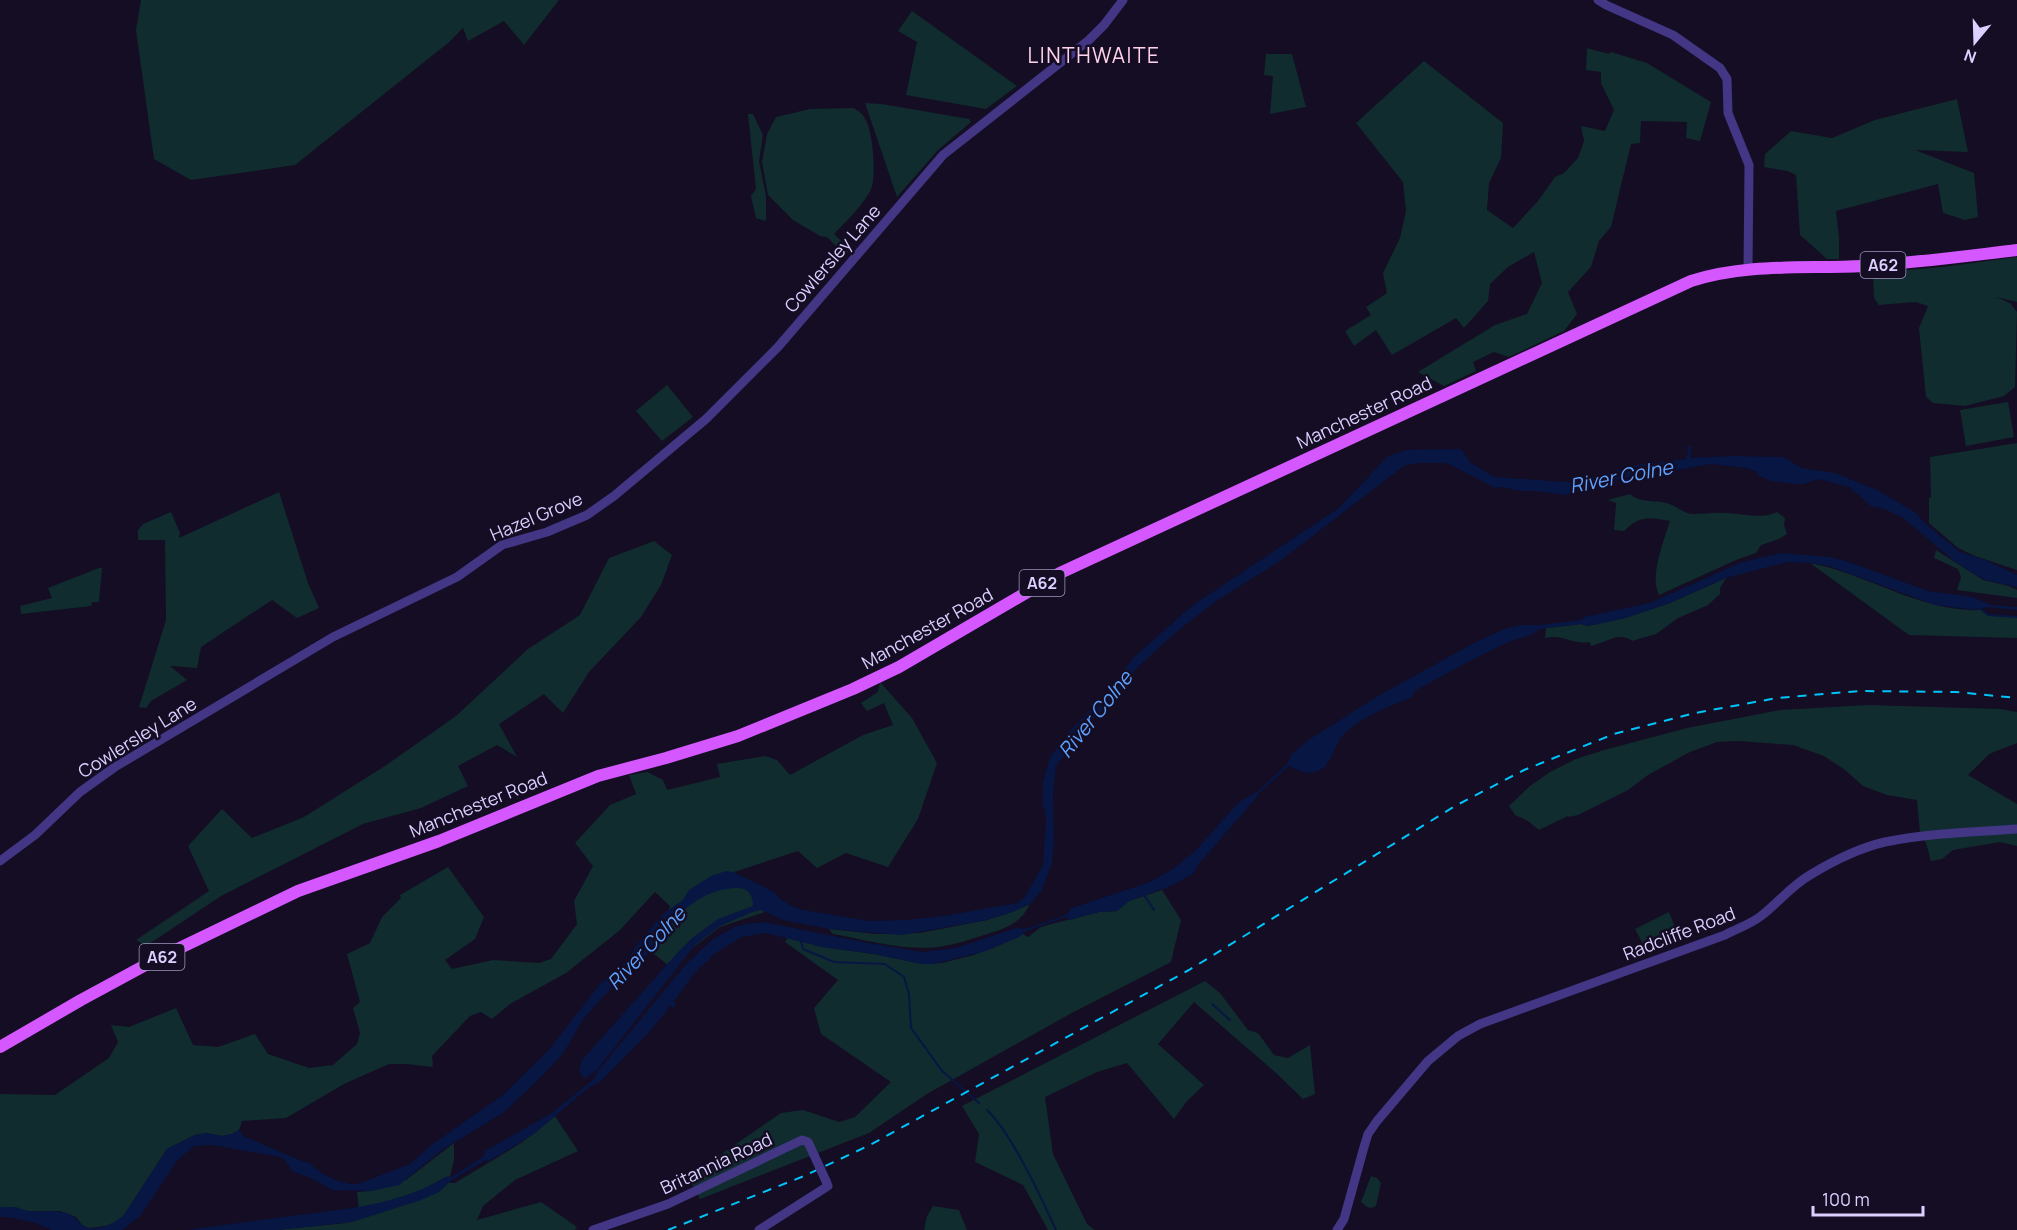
<svg xmlns="http://www.w3.org/2000/svg" width="2017" height="1230" font-family="Manrope,sans-serif">
<style>
.green{fill:#102c2e}
.water{fill:#071643}
.lines{fill:none;stroke-linecap:round;stroke-linejoin:round}
.stream{stroke:#071643;stroke-width:2}
.tertiary{stroke:#423685;stroke-width:9}
.primary{stroke:#d457ff;stroke-width:12}
.rail{stroke:#00c5fb;stroke-width:2;stroke-dasharray:9 8;stroke-linecap:butt}
.tertiary-bridge{stroke:#423685;stroke-width:9}
.labels{text-anchor:middle;dominant-baseline:central;stroke-width:5;stroke-linejoin:round;paint-order:stroke}
.shield{fill:#140d24;stroke:#9f96bd;stroke-width:1.5}
.shield-label{font-size:16px;font-weight:bold;fill:#dbd0ff}
.street-label{font-size:18px;fill:#dbd0ff;stroke:#140d24}
.water-label{font-size:20px;font-style:italic;fill:#5ea2ff;stroke:#140d24}
.quarter-label{font-size:21px;letter-spacing:1.5px;fill:#ffd2e9;stroke:#140d24}
</style>
<rect width="100%" height="100%" fill="#140d24"/>
<path class="green" d="M 141,0 L 559,0 L 524,45 L 504,21 L 468,41 L 463,28 L 448,43 L 295,165 L 191,180 L 154,159 L 136,30 Z
M 912,11 L 1017,86 L 986,109 L 906,95 L 917,42 L 898,31 Z
M 1587,48 L 1609,54 L 1611,52 L 1647,63 L 1711,102 L 1700,141 L 1686,138 L 1687,122 L 1641,121 L 1640,143 L 1631,144 L 1611,227 L 1599,241 L 1591,267 L 1568,292 L 1577,314 L 1564,331 L 1509,357 L 1494,352 L 1473,362 L 1476,371 L 1444,386 L 1418,372 L 1495,325 L 1527,314 L 1542,283 L 1534,252 L 1508,267 L 1490,284 L 1488,301 L 1464,328 L 1456,318 L 1392,355 L 1376,330 L 1354,346 L 1345,331 L 1371,315 L 1366,307 L 1387,293 L 1383,273 L 1400,238 L 1406,211 L 1403,182 L 1356,123 L 1424,61 L 1503,123 L 1501,158 L 1489,183 L 1487,210 L 1513,228 L 1538,201 L 1555,177 L 1564,173 L 1578,158 L 1584,141 L 1581,126 L 1605,131 L 1614,110 L 1601,83 L 1601,72 L 1586,70 Z
M 1266,54 L 1292,54 L 1306,107 L 1270,114 L 1273,76 L 1264,75 Z
M 1957,99 L 1968,152 L 1915,150 L 1974,173 L 1978,217 L 1965,220 L 1943,213 L 1938,184 L 1836,211 L 1839,238 L 1839,259 L 1827,259 L 1800,235 L 1796,175 L 1787,171 L 1764,167 L 1765,154 L 1791,131 L 1832,138 L 1875,120 Z
M 865,103 L 882,104 L 969,119 L 971,122 L 938,150 L 897,197 Z
M 853,108 C 857,110 862,113 864,117 C 873,128 876,173 872,186 C 868,200 845,223 834,234 L 850,250 L 845,255 L 827,237 L 820,236 L 793,220 L 768,195 L 762,162 L 767,134 L 776,117 L 810,109 Z
M 748,114 L 753,114 L 763,135 L 759,161 L 766,196 L 766,221 L 756,218 L 751,196 L 756,189 Z
M 2017,257 L 2017,302 L 1996,297 L 2010,303 L 2017,312 L 2015,387 L 2004,396 L 1965,406 L 1933,403 L 1926,397 L 1919,328 L 1928,306 L 1916,302 L 1879,305 L 1874,298 L 1873,273 L 1943,267 Z
M 667,385 L 693,417 L 662,441 L 636,411 Z
M 2008,402 L 2014,437 L 1966,446 L 1960,410 Z
M 2017,443 L 2017,570 L 1975,556 L 1958,548 L 1929,523 L 1929,498 L 1931,497 L 1930,457 Z
M 279,492 L 308,583 L 319,608 L 297,618 L 272,600 L 201,647 L 197,668 L 170,666 L 187,680 L 151,701 L 146,708 L 139,707 L 166,620 L 165,540 L 138,540 L 138,530 L 143,524 L 171,512 L 180,533 L 179,538 Z
M 1630,494 C 1639,503 1655,500 1666,503 C 1676,505 1682,513 1692,514 C 1703,514 1714,512 1726,513 C 1743,513 1760,520 1777,512 L 1785,518 L 1784,525 L 1787,534 L 1779,539 L 1761,545 L 1756,553 L 1736,560 L 1659,595 C 1649,576 1664,541 1670,521 C 1649,517 1640,515 1624,531 L 1614,530 L 1616,503 L 1608,500 Z
M 654,541 L 672,555 L 661,585 L 641,617 L 589,672 L 563,713 L 544,694 L 499,724 L 517,757 L 497,745 L 458,766 L 468,786 L 421,808 L 363,824 L 221,896 L 146,946 L 136,940 L 209,891 L 188,846 L 222,809 L 252,838 L 304,817 L 385,766 L 456,716 L 528,649 L 580,615 L 609,558 Z
M 1936,550 L 1983,580 L 2009,586 L 2017,590 L 2017,598 L 1957,590 L 1961,577 L 1958,569 L 1934,558 Z
M 1810,563 C 1868,574 1922,613 1982,610 L 1988,615 L 2017,617 L 2017,638 L 1909,635 Z
M 99,568 L 102,568 L 99,602 L 92,602 L 91,606 L 21,614 L 20,606 L 52,598 L 48,588 Z
M 1726,578 L 1720,588 L 1720,594 L 1708,605 L 1678,618 L 1656,634 L 1632,641 C 1620,631 1605,643 1591,646 L 1590,642 C 1570,645 1565,634 1545,638 L 1546,628 L 1582,624 L 1588,626 L 1625,618 L 1670,603 Z
M 880,682 L 912,718 L 937,763 L 918,819 L 888,867 L 846,853 L 817,868 L 798,851 L 734,872 L 765,912 L 720,927 L 669,966 L 653,953 L 670,906 L 655,892 L 619,931 L 566,973 L 510,1004 L 492,1019 L 481,1012 L 470,1016 L 432,1056 L 433,1067 L 407,1064 L 389,1064 L 344,1084 L 286,1118 L 242,1121 L 239,1130 L 232,1134 L 222,1136 L 206,1133 L 195,1135 L 167,1149 L 124,1215 L 118,1221 L 106,1226 L 88,1228 L 82,1225 L 76,1217 L 60,1211 L 25,1211 L 14,1207 L 7,1209 L 0,1207 L 0,1094 L 55,1095 L 109,1058 L 118,1042 L 111,1025 L 129,1027 L 176,1008 L 193,1045 L 218,1047 L 255,1034 L 268,1054 L 309,1068 L 333,1065 L 357,1044 L 360,1033 L 353,1008 L 360,1002 L 347,954 L 370,943 L 382,917 L 401,898 L 400,895 L 448,867 L 484,917 L 475,939 L 445,960 L 452,969 L 493,960 L 539,963 L 551,959 L 577,924 L 574,901 L 593,866 L 575,843 L 610,805 L 636,794 L 629,775 L 647,772 L 663,780 L 667,790 L 720,777 L 717,764 L 765,756 L 777,760 L 790,775 L 863,735 L 893,725 L 884,703 L 867,711 L 861,703 L 878,692 Z
M 1868,705 L 2000,709 L 2017,712 L 2017,743 L 1989,754 L 1968,775 L 2017,804 L 2017,846 L 2000,842 L 1953,850 L 1942,859 L 1931,861 L 1926,843 L 1920,833 L 1917,800 L 1887,795 L 1863,786 L 1845,770 L 1824,756 L 1793,745 L 1738,741 L 1717,742 L 1690,752 L 1648,775 L 1628,790 L 1578,815 L 1569,817 L 1568,816 L 1539,830 L 1528,821 L 1515,815 L 1509,806 L 1530,786 L 1550,772 L 1576,759 L 1604,750 L 1687,728 L 1780,710 Z
M 1162,890 L 1181,920 L 1171,962 L 1068,1015 L 927,1094 L 869,1133 L 700,1199 L 688,1177 L 781,1113 L 803,1110 L 839,1122 L 855,1117 L 891,1082 L 821,1034 L 814,1008 L 838,980 L 785,942 L 788,937 L 822,947 L 874,954 L 922,964 L 942,963 L 974,955 L 1023,934 L 1028,937 L 1041,927 L 1055,923 L 1099,912 L 1117,911 L 1129,901 Z
M 1030,904 C 1021,923 1007,928 987,934 C 971,939 955,945 938,947 C 903,951 867,940 833,934 L 829,929 L 876,934 L 920,933 L 987,920 L 1012,912 Z
M 1669,912 L 1676,930 L 1643,944 L 1635,929 Z
M 1205,981 L 1220,993 L 1248,1030 L 1258,1033 L 1274,1055 L 1288,1058 L 1310,1045 L 1315,1094 L 1303,1099 L 1276,1073 L 1194,1002 L 1158,1044 L 1204,1085 L 1187,1101 L 1174,1119 L 1127,1063 L 1097,1072 L 1045,1097 L 1053,1154 L 1087,1224 L 1095,1230 L 1048,1230 L 1023,1185 L 975,1162 L 979,1134 L 962,1106 Z
M 555,1116 L 578,1151 L 515,1180 L 483,1206 L 477,1220 L 541,1202 L 577,1227 L 575,1230 L 277,1230 L 345,1223 L 360,1219 L 357,1192 L 371,1191 L 406,1180 L 454,1143 L 454,1160 L 450,1176 L 446,1177 L 450,1183 L 455,1183 L 521,1143 Z
M 1371,1176 L 1377,1178 L 1381,1183 L 1376,1206 L 1371,1208 L 1367,1207 L 1361,1202 Z
M 933,1206 L 959,1210 L 967,1230 L 924,1230 L 927,1216 Z"/>
<path class="water" d="M 1689,446 L 1692,446 L 1690,458 L 1733,456 L 1781,457 L 1786,458 L 1801,468 L 1835,473 L 1877,490 L 1916,513 L 1926,524 L 1960,552 L 1985,560 L 2017,575 L 2017,587 L 1985,580 L 1974,574 L 1954,561 L 1902,517 L 1884,509 L 1871,506 L 1849,487 L 1819,479 L 1803,484 L 1794,484 L 1772,481 L 1757,475 L 1757,472 L 1746,468 L 1711,464 L 1671,471 L 1664,469 L 1652,471 L 1565,495 L 1537,491 L 1521,491 L 1501,487 L 1495,488 L 1451,465 L 1443,463 L 1419,463 L 1407,465 L 1400,469 L 1280,561 L 1215,602 L 1175,633 L 1137,668 L 1107,707 L 1091,721 L 1056,766 L 1053,794 L 1054,837 L 1052,864 L 1041,891 L 1030,904 L 1012,912 L 987,920 L 901,935 L 829,929 L 783,920 L 761,910 L 752,912 L 720,926 L 695,945 L 596,1071 L 585,1079 L 579,1072 L 582,1060 L 680,950 L 691,939 L 718,919 L 753,906 C 753,896 749,888 738,888 C 710,887 683,907 668,928 C 662,935 658,944 652,950 C 630,972 605,992 586,1016 C 575,1030 570,1046 558,1059 L 539,1079 L 503,1113 L 442,1150 L 399,1185 L 371,1191 L 332,1190 L 311,1178 L 292,1171 L 285,1160 L 280,1157 L 213,1145 L 194,1146 L 176,1162 L 140,1216 L 122,1230 L 52,1230 L 35,1223 L 9,1217 L 0,1217 L 0,1207 C 6,1208 9,1207 14,1207 C 18,1207 23,1210 28,1211 C 40,1212 54,1210 66,1213 C 76,1215 80,1227 89,1228 C 101,1230 116,1223 124,1215 L 167,1149 L 195,1135 L 206,1133 L 222,1136 L 232,1134 L 239,1130 L 243,1136 L 302,1161 L 310,1163 C 320,1175 342,1185 358,1184 L 410,1164 L 430,1146 L 503,1095 L 547,1052 L 600,984 L 628,960 L 635,947 L 664,913 L 683,900 L 689,890 L 711,876 L 726,871 L 733,872 L 774,892 L 780,899 L 790,905 L 803,910 L 870,921 L 906,920 L 944,916 L 1017,903 L 1024,898 L 1043,865 L 1046,817 L 1043,805 L 1043,782 L 1050,757 L 1070,731 L 1109,690 L 1134,657 L 1193,605 L 1339,508 L 1388,456 L 1406,450 L 1461,449 L 1471,463 L 1494,477 L 1565,482 L 1578,481 L 1636,465 L 1686,459 Z
M 1782,553 L 1830,557 L 1846,561 L 1928,591 L 1972,597 L 1992,605 L 2017,607 L 2017,610 L 1988,607 L 1976,610 L 1935,605 L 1829,566 L 1810,563 L 1787,562 L 1726,578 L 1670,603 L 1625,618 L 1588,626 L 1581,624 L 1539,629 C 1532,637 1518,638 1509,642 C 1477,656 1446,674 1415,691 L 1412,697 C 1389,707 1360,717 1343,735 C 1333,746 1334,762 1320,770 C 1308,776 1300,771 1289,766 L 1258,794 L 1257,797 L 1197,866 L 1194,873 L 1173,885 L 1129,901 L 1117,911 L 1099,912 L 1070,920 L 1066,917 L 1026,931 L 1019,937 L 986,951 L 933,964 L 922,964 L 874,954 L 822,947 L 766,933 L 741,937 L 710,957 L 710,960 C 699,964 682,991 674,1001 L 676,1005 L 672,1008 L 671,1005 L 651,1030 L 601,1081 L 588,1088 L 534,1134 L 488,1162 L 486,1160 L 452,1180 L 439,1192 L 421,1200 L 352,1222 L 277,1230 L 188,1230 C 225,1225 262,1220 298,1215 C 348,1209 402,1204 445,1177 L 451,1177 L 483,1157 L 485,1151 L 552,1113 L 594,1079 L 598,1071 L 686,964 L 712,940 L 734,927 L 746,924 L 764,922 L 868,943 L 922,952 L 956,948 L 1016,928 L 1025,929 L 1066,915 L 1072,908 L 1150,882 L 1173,869 L 1196,850 L 1238,803 L 1258,791 L 1287,764 L 1291,755 L 1307,741 L 1378,696 L 1474,643 L 1504,629 L 1521,625 L 1540,625 L 1582,620 L 1584,617 L 1650,603 L 1742,562 Z"/>
<g class="lines">
<path class="stream" d="M 1982,610 L 1988,615 L 2017,617
M 1144,895 L 1154,910
M 800,937 L 803,949 L 834,962 L 885,964 L 904,977 L 909,994 L 911,1028 L 942,1071 L 979,1103
M 1212,1004 L 1230,1020
M 987,1110 C 1012,1134 1041,1197 1056,1230"/>
<path class="tertiary" d="M 1598,0 L 1606,5 L 1673,35 L 1720,68 L 1727,79 L 1728,113 L 1749,165 L 1748,269
M 0,861 L 35,835 L 80,792 L 115,767 L 333,637 L 457,577 L 502,545 L 547,532 L 587,515 L 614,496 L 706,419 L 778,347 L 943,155 L 1089,40 L 1104,25 L 1123,0
M 593,1230 L 668,1204 L 802,1140 L 808,1142 L 814,1155
M 759,1230 L 828,1186 L 826,1181
M 1337,1230 L 1344,1219 L 1364,1147 L 1368,1134 L 1377,1121 L 1428,1061 L 1458,1036 L 1480,1024 L 1725,935 C 1736,929 1751,924 1761,916 C 1778,903 1791,886 1810,875 C 1833,861 1859,848 1885,842 C 1928,833 1973,832 2017,829"/>
<path class="primary" d="M 0,1047 L 81,1000 L 153,961 L 298,891 L 439,841 L 598,776 L 666,758 L 738,736 L 853,689 L 899,667 L 1060,573 L 1691,281 C 1748,263 1804,269 1863,266 C 1915,263 1966,256 2017,250"/>
<path class="rail" d="M 668,1230 L 804,1176 L 868,1146 L 1189,970 L 1455,806 L 1524,770 L 1614,734 L 1695,713 L 1777,698 L 1859,691 L 1956,692 L 2017,698"/>
<path class="tertiary-bridge" d="M 814,1155 L 826,1181"/>
</g>
<g class="labels">
<g class="shield">
<rect x="1860.5" y="252" width="45" height="26" rx="4.5"/>
<rect x="1019.5" y="570" width="45" height="26" rx="4.5"/>
<rect x="139.5" y="944" width="45" height="26" rx="4.5"/>
</g>
<g class="shield-label">
<text x="1883" y="265">A62</text>
<text x="1042" y="583">A62</text>
<text x="162" y="957">A62</text>
</g>
<g class="street-label">
<text transform="translate(832 258) rotate(-49)">Cowlersley Lane</text>
<text transform="translate(1364 412) rotate(-25)">Manchester Road</text>
<text transform="translate(536 516) rotate(-23)">Hazel Grove</text>
<text transform="translate(927 628) rotate(-29)">Manchester Road</text>
<text transform="translate(137 737) rotate(-32)">Cowlersley Lane</text>
<text transform="translate(478 804) rotate(-22)">Manchester Road</text>
<text transform="translate(1679 933) rotate(-21)">Radcliffe Road</text>
<text transform="translate(716 1163) rotate(-25)">Britannia Road</text>
</g>
<g class="water-label">
<text transform="translate(1621 476) rotate(-11)">River Colne</text>
<text transform="translate(1095 714) rotate(-51)">River Colne</text>
<text transform="translate(646 948) rotate(-47)">River Colne</text>
</g>
<g class="quarter-label">
<text x="1094" y="55">LINTHWAITE</text>
</g>
</g>
<g transform="translate(1975 42) rotate(199)" stroke="#140d24" stroke-width="4.5" paint-order="stroke">
<path d="M0-4.5L10 22L0 15L-10 22Z" fill="#dbd0ff"/>
<text y="-9" font-size="16" font-weight="bold" text-anchor="middle" fill="#dbd0ff">N</text>
</g>
<path d="M1813 1206v9h110v-9" fill="none" stroke="#dbd0ff" stroke-width="3"/>
<text x="1822" y="1206" font-size="18" fill="#dbd0ff" stroke="#140d24" stroke-width="4.5" paint-order="stroke">100 m</text>
</svg>
